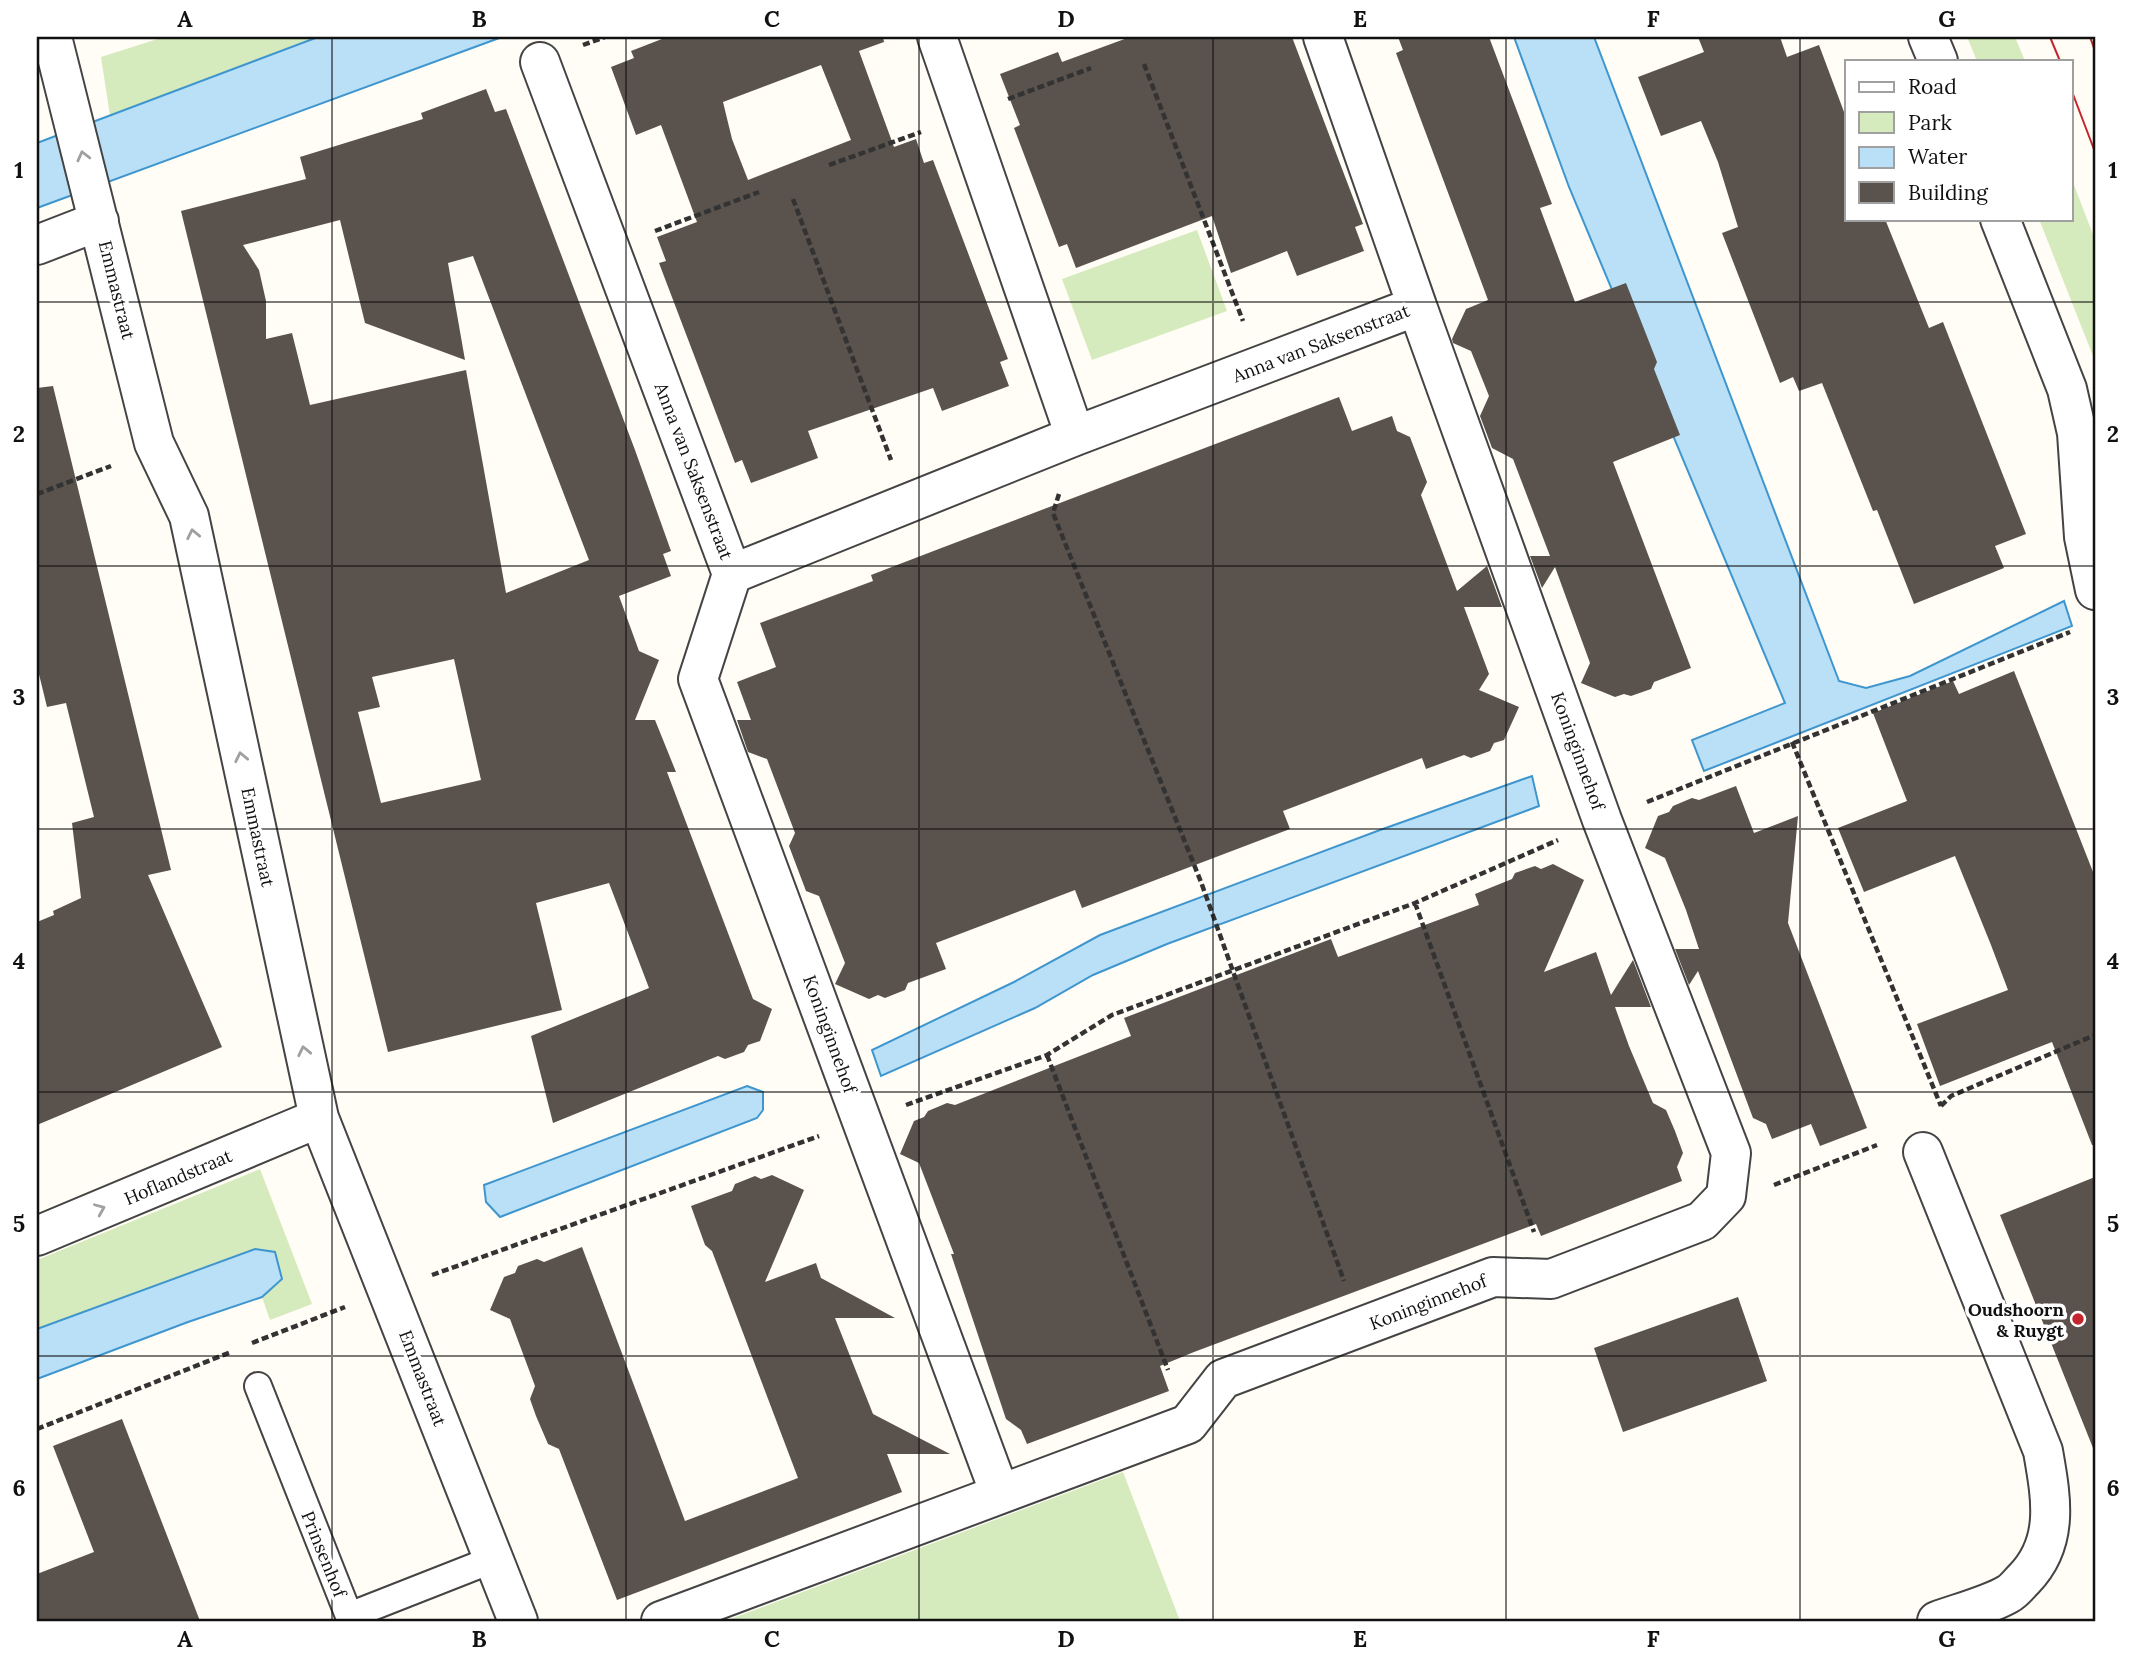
<svg xmlns="http://www.w3.org/2000/svg" width="2132" height="1658" font-family="Lora,serif">
<style>
.green{fill:#d5ebbd}
.water{fill:#b9e0f7;stroke:#3f96cf;stroke-width:2}
.building{fill:#5a524d;fill-rule:evenodd}
.lines{fill:none;stroke-linecap:round;stroke-linejoin:round}
.lane-casing{stroke:#444;stroke-width:30}
.street-casing{stroke:#444;stroke-width:42}
.path{stroke:#333;stroke-width:4.5;stroke-dasharray:7 3.5;stroke-linecap:butt}
.lane{stroke:#fff;stroke-width:26}
.street{stroke:#fff;stroke-width:38}
.tram{stroke:#c4262e;stroke-width:2}
.oneway{stroke:#a0a0a0}
.grid{fill:none;stroke:#111;stroke-width:2;stroke-opacity:0.55}
.poi-dot{fill:#c4262e;stroke:#fff;stroke-width:2.5}
.labels{text-anchor:middle;dominant-baseline:central;stroke-width:7;stroke-linejoin:round;paint-order:stroke}
.street-label{font-size:18px;fill:#111;stroke:#fff}
.poi-label{font-size:18px;font-weight:bold;fill:#111;stroke:#fff;text-anchor:end}
.neatline{fill:none;stroke:#111;stroke-width:2.5}
.grid-label{font-size:23px;text-anchor:middle;font-weight:bold;fill:#111}
</style>
<rect width="100%" height="100%" fill="#fffdf5"/>
<path class="green" d="M 164,37 L 318,37 L 110,116 L 101,57 Z
M 1967,37 L 2015,37 L 2025,61 L 1977,61 Z
M 2071,177 L 2095,240 L 2095,361 L 2039,219 L 2071,219 Z
M 1197,230 L 1227,311 L 1092,360 L 1062,279 Z
M 260,1169 L 312,1304 L 270,1320 L 262,1297 L 281,1279 L 106,1304 L 37,1329 L 37,1260 Z
M 1123,1472 L 1180,1621 L 725,1621 Z"/>
<path class="water" d="M 318,37 L 502,37 L 37,208 L 37,143 Z
M 1514,37 L 1594,37 L 1839,681 L 1866,688 L 1910,676 L 2064,601 L 2072,626 L 1704,771 L 1692,740 L 1785,703 L 1569,187 Z
M 1532,776 L 1539,806 L 1167,944 L 1093,975 L 1035,1008 L 881,1076 L 872,1050 L 1014,982 L 1100,935 L 1380,830 Z
M 747,1086 L 763,1092 L 763,1110 L 757,1118 L 500,1217 L 486,1202 L 484,1185 Z
M 255,1249 L 275,1252 L 282,1279 L 262,1297 L 188,1322 L 37,1379 L 37,1329 Z"/>
<path class="building" d="M 667,37 L 883,37 L 884,42 L 859,51 L 894,147 L 916,139 L 924,163 L 933,160 L 1008,359 L 1000,362 L 1009,386 L 942,411 L 933,388 L 808,431 L 818,458 L 751,483 L 742,460 L 735,463 L 659,263 L 666,261 L 657,237 L 697,222 L 661,125 L 636,135 L 611,67 L 634,58 L 631,51 ZM 821,65 L 851,140 L 748,180 L 732,139 L 723,102 Z
M 1130,37 L 1292,37 L 1363,224 L 1355,227 L 1364,251 L 1297,276 L 1287,251 L 1231,273 L 1212,216 L 1076,268 L 1067,244 L 1059,247 L 1014,128 L 1020,125 L 1000,74 L 1058,52 L 1062,62 Z
M 1398,37 L 1489,37 L 1552,204 L 1540,208 L 1575,302 L 1626,283 L 1657,362 L 1654,369 L 1680,435 L 1613,462 L 1691,668 L 1654,682 L 1651,689 L 1631,696 L 1624,694 L 1615,697 L 1581,683 L 1590,663 L 1555,567 L 1542,588 L 1530,556 L 1550,556 L 1513,459 L 1492,448 L 1480,416 L 1489,396 L 1471,351 L 1453,343 L 1452,339 L 1466,309 L 1488,300 L 1396,53 L 1403,50 Z
M 1698,37 L 1780,37 L 1787,57 L 1819,45 L 1847,120 L 1847,219 L 1885,219 L 1929,328 L 1943,322 L 2026,534 L 1995,546 L 2004,568 L 1914,604 L 1877,510 L 1873,511 L 1822,383 L 1799,391 L 1793,377 L 1780,383 L 1722,233 L 1738,227 L 1718,162 L 1701,121 L 1661,136 L 1638,77 L 1704,52 Z
M 486,89 L 495,112 L 506,109 L 635,450 L 671,551 L 663,554 L 671,576 L 619,596 L 639,651 L 659,660 L 635,720 L 655,720 L 676,772 L 667,772 L 753,999 L 772,1009 L 760,1041 L 748,1045 L 744,1052 L 725,1059 L 718,1056 L 553,1123 L 531,1036 L 649,988 L 609,883 L 536,903 L 562,1010 L 388,1052 L 181,211 L 306,179 L 300,157 L 423,119 L 421,113 ZM 340,220 L 365,323 L 465,360 L 448,263 L 473,256 L 589,560 L 506,593 L 466,370 L 310,405 L 292,333 L 266,339 L 266,301 L 259,270 L 243,245 ZM 454,659 L 481,780 L 381,803 L 358,712 L 380,707 L 372,677 Z
M 53,386 L 171,870 L 148,875 L 222,1047 L 37,1125 L 37,922 L 54,915 L 53,911 L 81,898 L 72,823 L 94,817 L 66,703 L 47,707 L 37,666 L 37,388 Z
M 1339,397 L 1352,431 L 1392,416 L 1397,431 L 1410,437 L 1427,482 L 1421,495 L 1457,591 L 1487,566 L 1502,607 L 1464,607 L 1489,674 L 1479,690 L 1519,707 L 1504,740 L 1494,743 L 1490,751 L 1471,758 L 1464,755 L 1426,769 L 1422,758 L 1283,811 L 1290,829 L 1082,908 L 1075,890 L 936,943 L 946,969 L 908,983 L 905,990 L 885,998 L 878,995 L 869,999 L 835,984 L 845,963 L 819,896 L 806,891 L 789,846 L 795,833 L 767,759 L 748,752 L 737,720 L 751,720 L 737,682 L 776,667 L 760,623 L 873,581 L 871,575 L 944,547 Z
M 2014,671 L 2095,877 L 2095,1145 L 2092,1145 L 2052,1042 L 1940,1086 L 1917,1024 L 2008,990 L 1991,945 L 1955,856 L 1864,892 L 1838,828 L 1907,801 L 1873,713 L 1953,681 L 1959,694 Z
M 1736,786 L 1754,833 L 1798,816 L 1788,923 L 1867,1128 L 1820,1146 L 1811,1124 L 1772,1139 L 1766,1124 L 1753,1118 L 1698,971 L 1689,985 L 1675,949 L 1699,949 L 1686,910 L 1665,858 L 1645,848 L 1658,816 L 1669,812 L 1673,806 L 1692,798 L 1699,800 Z
M 1553,864 L 1584,880 L 1544,972 L 1596,952 L 1611,995 L 1633,960 L 1651,1007 L 1615,1007 L 1629,1046 L 1653,1103 L 1666,1110 L 1675,1131 L 1683,1153 L 1677,1167 L 1682,1181 L 1541,1236 L 1536,1224 L 1194,1352 L 1160,1366 L 1169,1391 L 1027,1444 L 1021,1430 L 1006,1419 L 951,1254 L 954,1254 L 919,1163 L 900,1154 L 914,1121 L 924,1117 L 928,1111 L 947,1103 L 955,1105 L 1131,1036 L 1124,1018 L 1331,939 L 1338,957 L 1479,905 L 1475,894 L 1512,879 L 1515,873 L 1535,866 L 1541,869 Z
M 772,1175 L 804,1190 L 765,1282 L 816,1263 L 821,1278 L 895,1318 L 835,1318 L 873,1414 L 950,1454 L 887,1454 L 902,1492 L 617,1600 L 559,1449 L 548,1444 L 536,1416 L 530,1399 L 535,1386 L 510,1319 L 490,1310 L 504,1277 L 515,1273 L 518,1266 L 537,1259 L 544,1262 L 582,1247 L 685,1521 L 798,1478 L 712,1251 L 705,1245 L 691,1206 L 732,1191 L 735,1184 L 755,1176 L 761,1179 Z
M 2095,1177 L 2095,1448 L 2093,1448 L 2000,1215 Z
M 1738,1297 L 1767,1381 L 1623,1432 L 1594,1348 Z
M 122,1419 L 200,1621 L 37,1621 L 37,1574 L 94,1552 L 53,1446 Z"/>
<g class="lines">
<defs>
<path id="lane" d="M 258,1386 L 349,1616 L 494,1559"/>
<path id="street" d="M 52,37 L 154,443 L 189,516 L 319,1118 L 518,1621
M 937,37 L 1075,436
M 1928,37 L 1938,61
M 540,62 L 732,574 L 1075,436 L 1417,306 L 1323,37
M 2000,219 L 2067,389 L 2077,433 L 2084,537 L 2095,590
M 37,245 L 99,221
M 732,574 L 698,679 L 1000,1494
M 1923,1152 L 2043,1451 C 2051,1497 2060,1542 2024,1579 C 2019,1584 2014,1591 2008,1594 C 1992,1604 1956,1614 1937,1621
M 37,1236 L 319,1118
M 661,1621 L 1188,1424 L 1223,1379 L 1493,1277 L 1551,1279 L 1702,1221 L 1726,1196 L 1731,1153 L 1602,820 L 1417,306"/>
</defs>
<use href="#lane" class="lane-casing"/>
<use href="#street" class="street-casing"/>
<path class="path" d="M 583,45 L 605,37
M 1144,64 L 1243,321
M 1008,99 L 1091,68
M 829,165 L 921,132
M 793,199 L 891,460
M 655,231 L 759,192
M 37,494 L 111,466
M 1059,494 L 1053,513 L 1201,882 L 1344,1281
M 1792,742 L 1941,1106
M 1647,802 L 2070,632
M 1415,903 L 1534,1232
M 1047,1055 L 1168,1370
M 906,1105 L 1047,1055 L 1112,1015 L 1415,903 L 1558,840
M 1941,1106 L 1951,1096 L 2095,1035
M 1774,1185 L 1877,1145
M 432,1275 L 819,1136
M 252,1343 L 345,1307
M 37,1429 L 231,1352"/>
<use href="#lane" class="lane"/>
<use href="#street" class="street"/>
<path class="tram" d="M 2050,37 L 2060,61
M 2090,37 L 2095,51
M 2071,89 L 2095,152"/>
</g>
<defs><path id="oneway-chevron" d="M-2-3.5L2.5 0L-2 3.5" fill="none" stroke-width="1.6" stroke-linecap="round" stroke-linejoin="round" transform="scale(1.75)"/></defs>
<g class="oneway">
<use href="#oneway-chevron" transform="translate(83 156) rotate(-104)"/>
<use href="#oneway-chevron" transform="translate(193 534) rotate(-102)"/>
<use href="#oneway-chevron" transform="translate(241 757) rotate(-102)"/>
<use href="#oneway-chevron" transform="translate(304 1051) rotate(-102)"/>
<use href="#oneway-chevron" transform="translate(100 1209) rotate(-23)"/>
</g>
<path class="grid" d="M 332,37 L 332,1621M 626,37 L 626,1621M 919,37 L 919,1621M 1213,37 L 1213,1621M 1506,37 L 1506,1621M 1800,37 L 1800,1621M 37,302 L 2095,302M 37,566 L 2095,566M 37,829 L 2095,829M 37,1092 L 2095,1092M 37,1356 L 2095,1356"/>
<circle class="poi-dot" cx="2078" cy="1319" r="7"/>
<g class="labels">
<g class="street-label">
<text transform="translate(117 290) rotate(76)">Emmastraat</text>
<text transform="translate(1321 343) rotate(-21)">Anna van Saksenstraat</text>
<text transform="translate(694 471) rotate(69)">Anna van Saksenstraat</text>
<text transform="translate(1578 751) rotate(70)">Koninginnehof</text>
<text transform="translate(258 837) rotate(78)">Emmastraat</text>
<text transform="translate(830 1034) rotate(70)">Koninginnehof</text>
<text transform="translate(178 1177) rotate(-23)">Hoflandstraat</text>
<text transform="translate(1428 1302) rotate(-21)">Koninginnehof</text>
<text transform="translate(423 1378) rotate(69)">Emmastraat</text>
<text transform="translate(324 1554) rotate(68)">Prinsenhof</text>
</g>
<g class="poi-label">
<text x="2064" y="1309">Oudshoorn<tspan x="2064" dy="21">&amp; Ruygt</tspan></text>
</g>
</g>
<rect width="2132" height="1658" fill="none" stroke="#ffffff" stroke-width="77"/>
<rect x="1845" y="60" width="228" height="161" fill="#ffffff" stroke="#a0a0a0" stroke-width="2"/>
<rect x="1859" y="82" width="35" height="10" fill="#ffffff" stroke="#a0a0a0" stroke-width="2"/>
<text x="1908" y="94" font-size="21" fill="#111111">Road</text>
<rect x="1859" y="112" width="35" height="21" fill="#d5ebbd" stroke="#a0a0a0" stroke-width="2"/>
<text x="1908" y="130" font-size="21" fill="#111111">Park</text>
<rect x="1859" y="147" width="35" height="21" fill="#b9e0f7" stroke="#a0a0a0" stroke-width="2"/>
<text x="1908" y="164" font-size="21" fill="#111111">Water</text>
<rect x="1859" y="182" width="35" height="21" fill="#5a524d" stroke="#a0a0a0" stroke-width="2"/>
<text x="1908" y="200" font-size="21" fill="#111111">Building</text>
<rect x="38" y="38" width="2056" height="1582" class="neatline"/>
<g class="grid-label">
<text x="185" y="27">A</text>
<text x="479" y="27">B</text>
<text x="772" y="27">C</text>
<text x="1066" y="27">D</text>
<text x="1360" y="27">E</text>
<text x="1653" y="27">F</text>
<text x="1947" y="27">G</text>
<text x="19" y="178">1</text>
<text x="2113" y="178">1</text>
<text x="19" y="442">2</text>
<text x="2113" y="442">2</text>
<text x="19" y="705">3</text>
<text x="2113" y="705">3</text>
<text x="19" y="969">4</text>
<text x="2113" y="969">4</text>
<text x="19" y="1232">5</text>
<text x="2113" y="1232">5</text>
<text x="19" y="1496">6</text>
<text x="2113" y="1496">6</text>
<text x="185" y="1647">A</text>
<text x="479" y="1647">B</text>
<text x="772" y="1647">C</text>
<text x="1066" y="1647">D</text>
<text x="1360" y="1647">E</text>
<text x="1653" y="1647">F</text>
<text x="1947" y="1647">G</text>
</g>
</svg>
